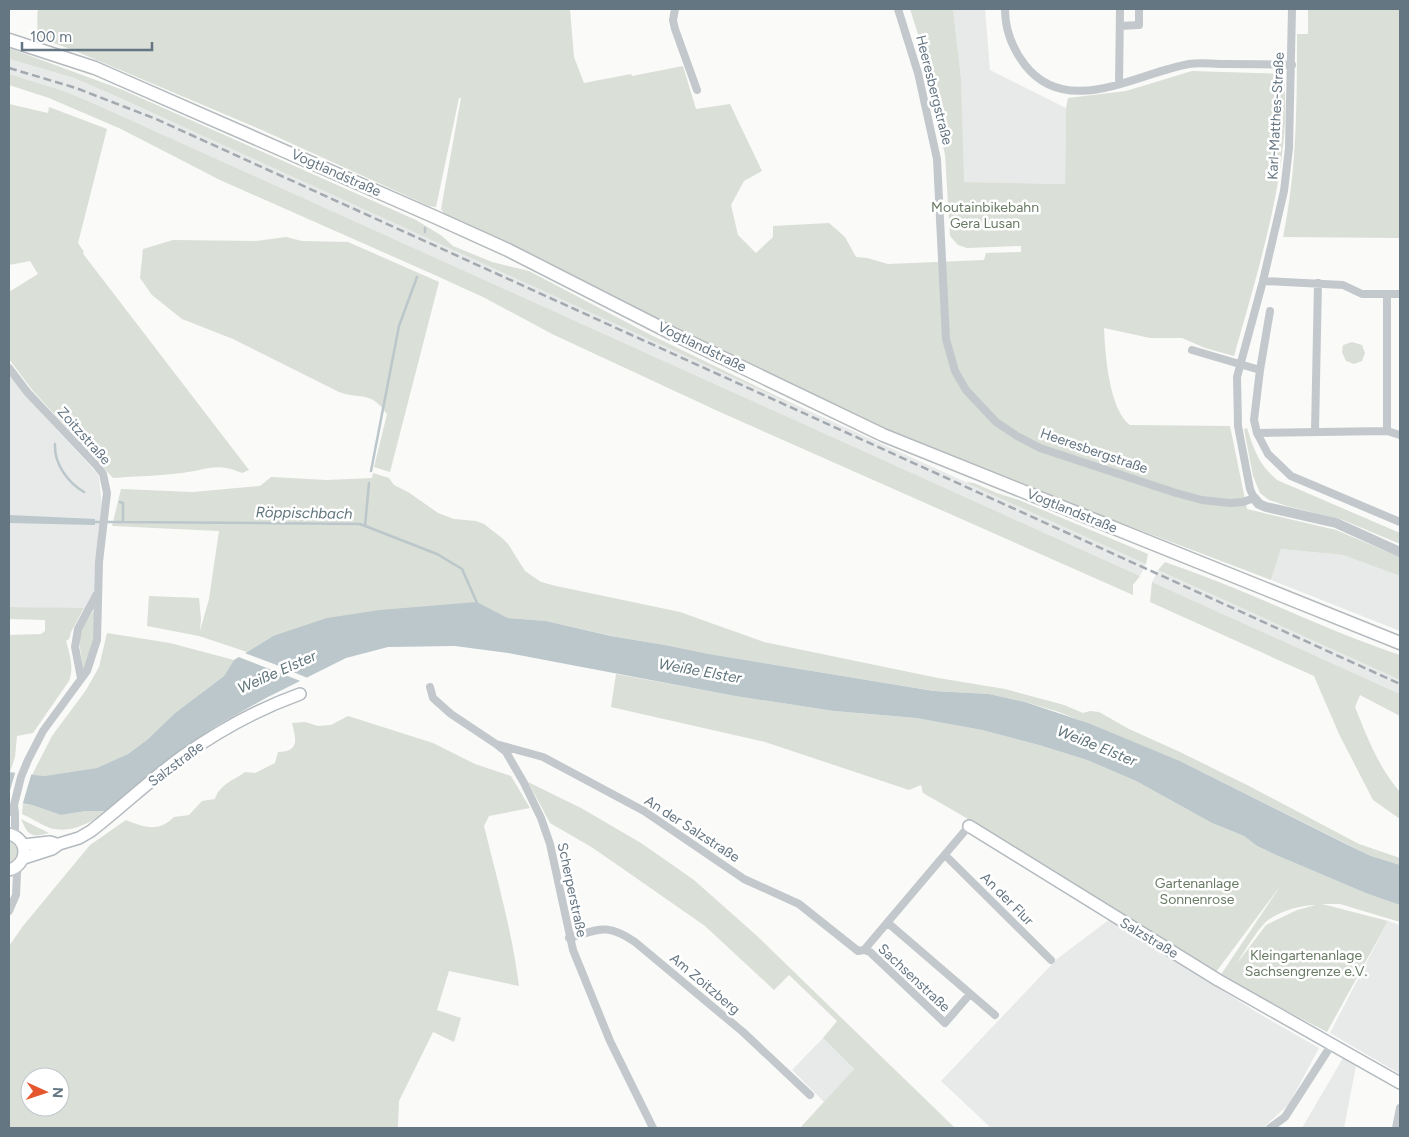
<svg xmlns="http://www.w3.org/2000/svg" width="1409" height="1137" font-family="Figtree,sans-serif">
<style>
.built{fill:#e8e9e9}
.green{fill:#dadfd7;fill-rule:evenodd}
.water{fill:#bbc7cb}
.pier{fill:#fafaf8}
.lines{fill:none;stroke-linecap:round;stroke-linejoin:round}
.stream{stroke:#bbc7cb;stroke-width:2.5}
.secondary-casing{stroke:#b3babf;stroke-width:14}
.primary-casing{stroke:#b5babe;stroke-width:15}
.minor{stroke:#c3c8cc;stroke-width:8}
.tertiary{stroke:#c3c8cc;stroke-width:10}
.secondary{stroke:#fff;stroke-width:11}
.primary{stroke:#fff;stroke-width:12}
.rail{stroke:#a2aab0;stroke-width:2.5;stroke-dasharray:8 4;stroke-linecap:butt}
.labels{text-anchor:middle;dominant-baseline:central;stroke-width:5;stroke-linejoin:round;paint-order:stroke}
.street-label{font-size:14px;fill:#657683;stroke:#fff}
.park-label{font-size:14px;fill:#687a64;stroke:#fff}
.water-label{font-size:15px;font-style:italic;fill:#60757c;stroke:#fff}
</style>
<rect width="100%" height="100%" fill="#fafaf8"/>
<path class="built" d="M 953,9 L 985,9 L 990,70 L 1066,108 L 1065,184 L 963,182 L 961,78 Z
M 9,59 L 74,78 L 120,98 L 1146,564 L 1140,576 L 95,104 L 64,91 L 9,74 Z
M 9,374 L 32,403 L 96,472 L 99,478 L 102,506 L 98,540 L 97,594 L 87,609 L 9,607 Z
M 1281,549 L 1343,555 L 1400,576 L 1400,631 L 1271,580 Z
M 1158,570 L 1400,680 L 1400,694 L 1152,582 Z
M 1110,919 L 1258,1013 L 1319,1048 L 1289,1104 L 1265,1126 L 1266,1128 L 991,1128 L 941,1081 L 1057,959 Z
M 1388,921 L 1400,925 L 1400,1074 L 1330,1033 Z
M 823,1038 L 854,1069 L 824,1102 L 792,1070 Z
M 1343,1058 L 1356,1066 L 1344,1128 L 1302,1128 Z"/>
<path class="green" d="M 38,9 L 570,9 L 574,57 L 584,83 L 631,74 L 632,76 L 683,66 L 696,109 L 730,104 L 762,171 L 744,181 L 731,205 L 738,235 L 756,253 L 773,237 L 773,226 L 829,223 L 845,237 L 856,257 L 867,258 L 888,264 L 984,260 L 986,253 L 1021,252 L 1021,246 L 967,248 L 958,245 L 950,236 L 945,155 L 921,44 L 910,9 L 953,9 L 961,78 L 964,182 L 1065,184 L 1066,108 L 1068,98 L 1126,91 L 1192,71 L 1284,74 C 1285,91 1286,108 1285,124 C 1280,202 1255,281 1234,356 L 1205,348 L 1182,338 L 1150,338 L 1104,328 C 1105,353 1109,410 1130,425 L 1230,426 L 1247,509 L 1336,530 L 1400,557 L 1400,576 L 1343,555 L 1281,549 L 1271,580 L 964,463 L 911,441 L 672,329 L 445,215 L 441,209 L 461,98 L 459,98 L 436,207 L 429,206 L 264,131 L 73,50 L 36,37 C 39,27 36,19 38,9 Z
M 1308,9 L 1400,9 L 1400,238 L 1283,237 C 1297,170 1297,102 1297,34 L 1308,34 Z
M 9,48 L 123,90 L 416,220 L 442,236 L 453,246 L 492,262 L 529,271 L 647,333 L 807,411 L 120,98 L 74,78 L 9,59 Z
M 9,74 L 64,91 L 95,104 L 1140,576 L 1133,585 L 1133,595 L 722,413 L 552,334 L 485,298 L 437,276 L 220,180 L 121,129 L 49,98 L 9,85 Z
M 9,104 L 48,113 L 49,107 L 107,129 L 78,243 L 84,252 L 83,253 L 84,255 L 249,470 L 242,473 C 215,462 209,470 182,473 C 159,476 136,476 113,478 L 33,391 L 9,359 L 9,292 L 38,274 L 30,261 L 9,265 Z
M 286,237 L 302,241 L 348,242 L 439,282 L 390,472 L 374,467 L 387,414 C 370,390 361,400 339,392 L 233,339 L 182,319 L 152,295 L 140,278 L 143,249 L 173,240 L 256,241 Z
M 1352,342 L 1362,345 L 1365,353 L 1362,361 L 1354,364 L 1346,361 L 1342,352 L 1343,345 Z
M 1247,428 C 1255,452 1258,463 1277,480 L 1400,533 L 1400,544 L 1343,520 L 1287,506 L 1269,500 L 1260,493 L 1253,476 L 1244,429 Z
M 373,473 L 389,478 L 394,485 L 408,492 L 438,513 L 454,519 L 476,521 L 484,524 L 502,538 L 508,544 L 525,571 L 541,582 L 556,586 L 680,612 L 764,642 L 938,678 L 1005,689 L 1064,705 L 1083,713 L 1090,711 L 1099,712 L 1129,729 L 1180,752 L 1249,786 L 1359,844 L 1400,858 L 1400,865 L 1371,856 L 1180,761 L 1059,712 L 1025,702 L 989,694 L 935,691 L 709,654 L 665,645 L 612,636 L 546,621 L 508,618 L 477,602 L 273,636 L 247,652 L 199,636 L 147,626 L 149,596 L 199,598 L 201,619 L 200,631 L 209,599 L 219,531 L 112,526 L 121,489 L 193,492 L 260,486 L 271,477 L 327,480 L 372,478 Z
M 967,482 L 974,483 L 997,493 L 1019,500 L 1148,554 L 1146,564 L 969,484 Z
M 1165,562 C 1245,589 1320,628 1400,655 L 1400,680 L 1158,570 Z
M 1152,582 L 1400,694 L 1400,716 L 1360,695 L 1355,707 C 1366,735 1380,770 1400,792 L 1400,819 L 1373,800 L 1339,734 L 1314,676 L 1150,602 Z
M 9,607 L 84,608 L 71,632 L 69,639 L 66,641 C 70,655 74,667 69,681 L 33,733 L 17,736 L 15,757 L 10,772 L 9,635 L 41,634 L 45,631 L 45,620 L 9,619 Z
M 95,608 L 93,642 L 85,668 L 83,669 L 79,641 L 80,632 Z
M 107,633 L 170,643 L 234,660 L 224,676 L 175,713 L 148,739 L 128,754 L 98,768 L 44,776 L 32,775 L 52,736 L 86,690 L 99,667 Z
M 616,674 L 735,696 L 834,711 L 916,718 L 982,730 L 1039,745 L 1087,760 L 1136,781 L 1212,823 L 1244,836 L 1257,846 L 1276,855 L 1368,894 L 1400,905 L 1400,922 L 1340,904 L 1322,904 L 1388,921 L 1327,1032 L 1220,976 L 1281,885 L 1216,972 L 963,816 L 923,793 L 921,785 L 909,790 L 765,742 L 611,707 ZM 1316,905 L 1297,910 L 1266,925 L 1238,962 C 1243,953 1260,926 1268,920 C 1281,911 1300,905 1316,905 Z
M 348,716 L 433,743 L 475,764 L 511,776 L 530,808 L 489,816 L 484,826 C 497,879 512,931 519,986 L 449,971 L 437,1010 L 461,1018 L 454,1042 L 433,1032 L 399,1101 L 398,1128 L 9,1128 L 9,946 L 23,926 L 90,845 L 126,820 C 144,827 158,833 174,817 L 189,815 L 202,801 L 215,799 C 219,785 234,780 245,772 L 255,773 L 275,763 L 278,752 C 300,752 296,739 292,723 L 305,722 L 318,726 L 331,725 ZM 30,1077 L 60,1077 L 60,1107 L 30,1107 Z
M 528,782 L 581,808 L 641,843 L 694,880 L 756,935 L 955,1128 L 800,1128 L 854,1069 L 823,1038 L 837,1021 L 789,975 L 774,990 L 705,926 L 593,848 L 550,823 Z
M 23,804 L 32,805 L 61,815 L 86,811 L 107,811 C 90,823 71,834 50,828 C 40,824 31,818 22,814 Z
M 21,819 L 49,833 C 32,838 28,836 21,819 Z
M 9,841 C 17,843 20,851 17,858 L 9,864 Z"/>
<path class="water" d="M 9,515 L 95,519 L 95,525 L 9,523 Z
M 477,602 L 508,618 L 546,621 L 611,636 L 665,645 L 709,654 L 934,691 L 989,694 L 1025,702 L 1088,723 L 1180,761 L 1346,844 L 1371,856 L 1400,865 L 1400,905 L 1368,894 L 1276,855 L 1257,846 L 1244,836 L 1212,823 L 1136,781 L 1087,760 L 1039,745 L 982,730 L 916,718 L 834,711 L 735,696 L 508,653 L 455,646 L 388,647 L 346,658 L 266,698 L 216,726 L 173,756 L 107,811 L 86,811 L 61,815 L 32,805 L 9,801 L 9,772 L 44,776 L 97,768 L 128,754 L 148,739 L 175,713 L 224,676 L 234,660 L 273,636 L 327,618 L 380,610 Z"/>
<path class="pier" d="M 242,652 L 274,664 L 310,679 L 303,682 L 236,656 Z
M 16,770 L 32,772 L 22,806 L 9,804 L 9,794 Z"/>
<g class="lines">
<path class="stream" d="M 425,232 L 425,228
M 9,379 L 9,380
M 55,444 C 54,463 67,482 84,492
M 371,471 L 399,326 L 417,277
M 120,502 L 123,503 L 123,522 L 360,524 L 437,554 L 462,569 L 477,603
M 93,522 L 123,522
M 365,526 L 369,483"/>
<defs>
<path id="secondary" d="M 969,826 L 1218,980 L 1400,1083
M 9,834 C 29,839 29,864 9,870
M 23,845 L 50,842 L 56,844
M 24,858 L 52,849 L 59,844 L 79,838 L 91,831 C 122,807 151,779 183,756 C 220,730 258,709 300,694"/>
<path id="primary" d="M 9,40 L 95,68 L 435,217 L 508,250 L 673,334 L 883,435 L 1400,643"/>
</defs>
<use href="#secondary" class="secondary-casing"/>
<use href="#primary" class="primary-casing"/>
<path class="minor" d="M 675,9 L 673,20 L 675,29 L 697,90
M 898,9 L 918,73 L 937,159 L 946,339 L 955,371 L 966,390 L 996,422 L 1017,436 L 1040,448 L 1176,493 L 1202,500 L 1230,503 L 1243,502 L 1254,498 L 1250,489 L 1238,426 L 1237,377 L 1263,281 L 1284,191 L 1289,148 L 1292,9
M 1005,9 C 1005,31 1012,48 1025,65 C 1067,119 1137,73 1189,64 C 1200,62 1212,64 1223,64 C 1246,64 1269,64 1292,65
M 1120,26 L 1139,25 L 1139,9
M 1119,84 L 1120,9
M 1263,281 L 1343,285 L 1362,294 L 1400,294
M 1270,311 L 1260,370 L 1254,420 L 1257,433 L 1268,454 L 1291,476 L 1400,522
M 1192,350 L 1260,370
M 9,368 L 28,393 L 97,466 L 103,474 L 107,493 L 99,562 L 97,640 L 87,671 L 43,731 L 28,760 L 21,777 L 14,805 L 9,812
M 1315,431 L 1318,283
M 1387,431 L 1387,294
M 1257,433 L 1387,431 L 1400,435
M 81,678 L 75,647 L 78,629 L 97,594
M 430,687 L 433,698 L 451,714 L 496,744 L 506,752 L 524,783 L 541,818 L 550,844 L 573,950 L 610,1041 L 653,1128
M 496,744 L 543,757 L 644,811 L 744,879 L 799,904 L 858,951 L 864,950 L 870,952 L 945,1023 L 970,994
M 14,805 L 15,813 L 15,836
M 945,855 L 1051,960
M 9,911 L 16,895 L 17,873 L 19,865
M 888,923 L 995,1015
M 569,938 C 600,929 607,923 635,942 L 743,1032 L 810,1095
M 864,950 L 969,826
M 1270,1128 L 1285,1117 L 1332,1044
M 1396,1128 L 1400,1108"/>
<path class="tertiary" d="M 1254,498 L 1259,504 L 1266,507 L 1336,523 L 1400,552"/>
<use href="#secondary" class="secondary"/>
<use href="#primary" class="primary"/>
<path class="rail" d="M 9,68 L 76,88 L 156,119 L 1400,684"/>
</g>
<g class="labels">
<g class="street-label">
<text transform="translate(934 90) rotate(76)">Heeresbergstraße</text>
<text transform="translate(1276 116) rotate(-87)">Karl-Matthes-Straße</text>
<text transform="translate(336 173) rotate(24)">Vogtlandstraße</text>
<text transform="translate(702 347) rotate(26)">Vogtlandstraße</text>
<text transform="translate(84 436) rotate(48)">Zoitzstraße</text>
<text transform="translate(1094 451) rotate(19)">Heeresbergstraße</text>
<text transform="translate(1072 511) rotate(22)">Vogtlandstraße</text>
<text transform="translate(176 764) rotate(-37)">Salzstraße</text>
<text transform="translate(692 829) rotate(33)">An der Salzstraße</text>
<text transform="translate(572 890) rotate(78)">Scherperstraße</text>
<text transform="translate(1007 899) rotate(45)">An der Flur</text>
<text transform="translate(1149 938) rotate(31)">Salzstraße</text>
<text transform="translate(914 978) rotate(43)">Sachsenstraße</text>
<text transform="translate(705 984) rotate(40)">Am Zoitzberg</text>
</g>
<g class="park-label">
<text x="985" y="207">Moutainbikebahn<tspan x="985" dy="16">Gera Lusan</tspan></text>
<text x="1197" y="883">Gartenanlage<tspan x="1197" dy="16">Sonnenrose</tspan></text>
<text x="1306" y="955">Kleingartenanlage<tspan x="1306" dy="16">Sachsengrenze e.V.</tspan></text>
</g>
<g class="water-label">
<text transform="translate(304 513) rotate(1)">Röppischbach</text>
<text transform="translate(700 671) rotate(10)">Weiße Elster</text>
<text transform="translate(277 672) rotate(-24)">Weiße Elster</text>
<text transform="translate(1097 746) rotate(22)">Weiße Elster</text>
</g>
</g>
<rect width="1409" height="1137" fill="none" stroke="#657683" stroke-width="20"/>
<g transform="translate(45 1092) rotate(93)"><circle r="24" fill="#ffffff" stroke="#c1c8cd"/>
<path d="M0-4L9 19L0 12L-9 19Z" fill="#e4572e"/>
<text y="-8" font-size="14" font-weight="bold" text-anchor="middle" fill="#657683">N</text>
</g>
<path d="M22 42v8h130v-8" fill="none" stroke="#657683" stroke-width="2.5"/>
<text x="30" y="42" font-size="15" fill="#657683" stroke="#ffffff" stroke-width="4" paint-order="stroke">100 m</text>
</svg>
